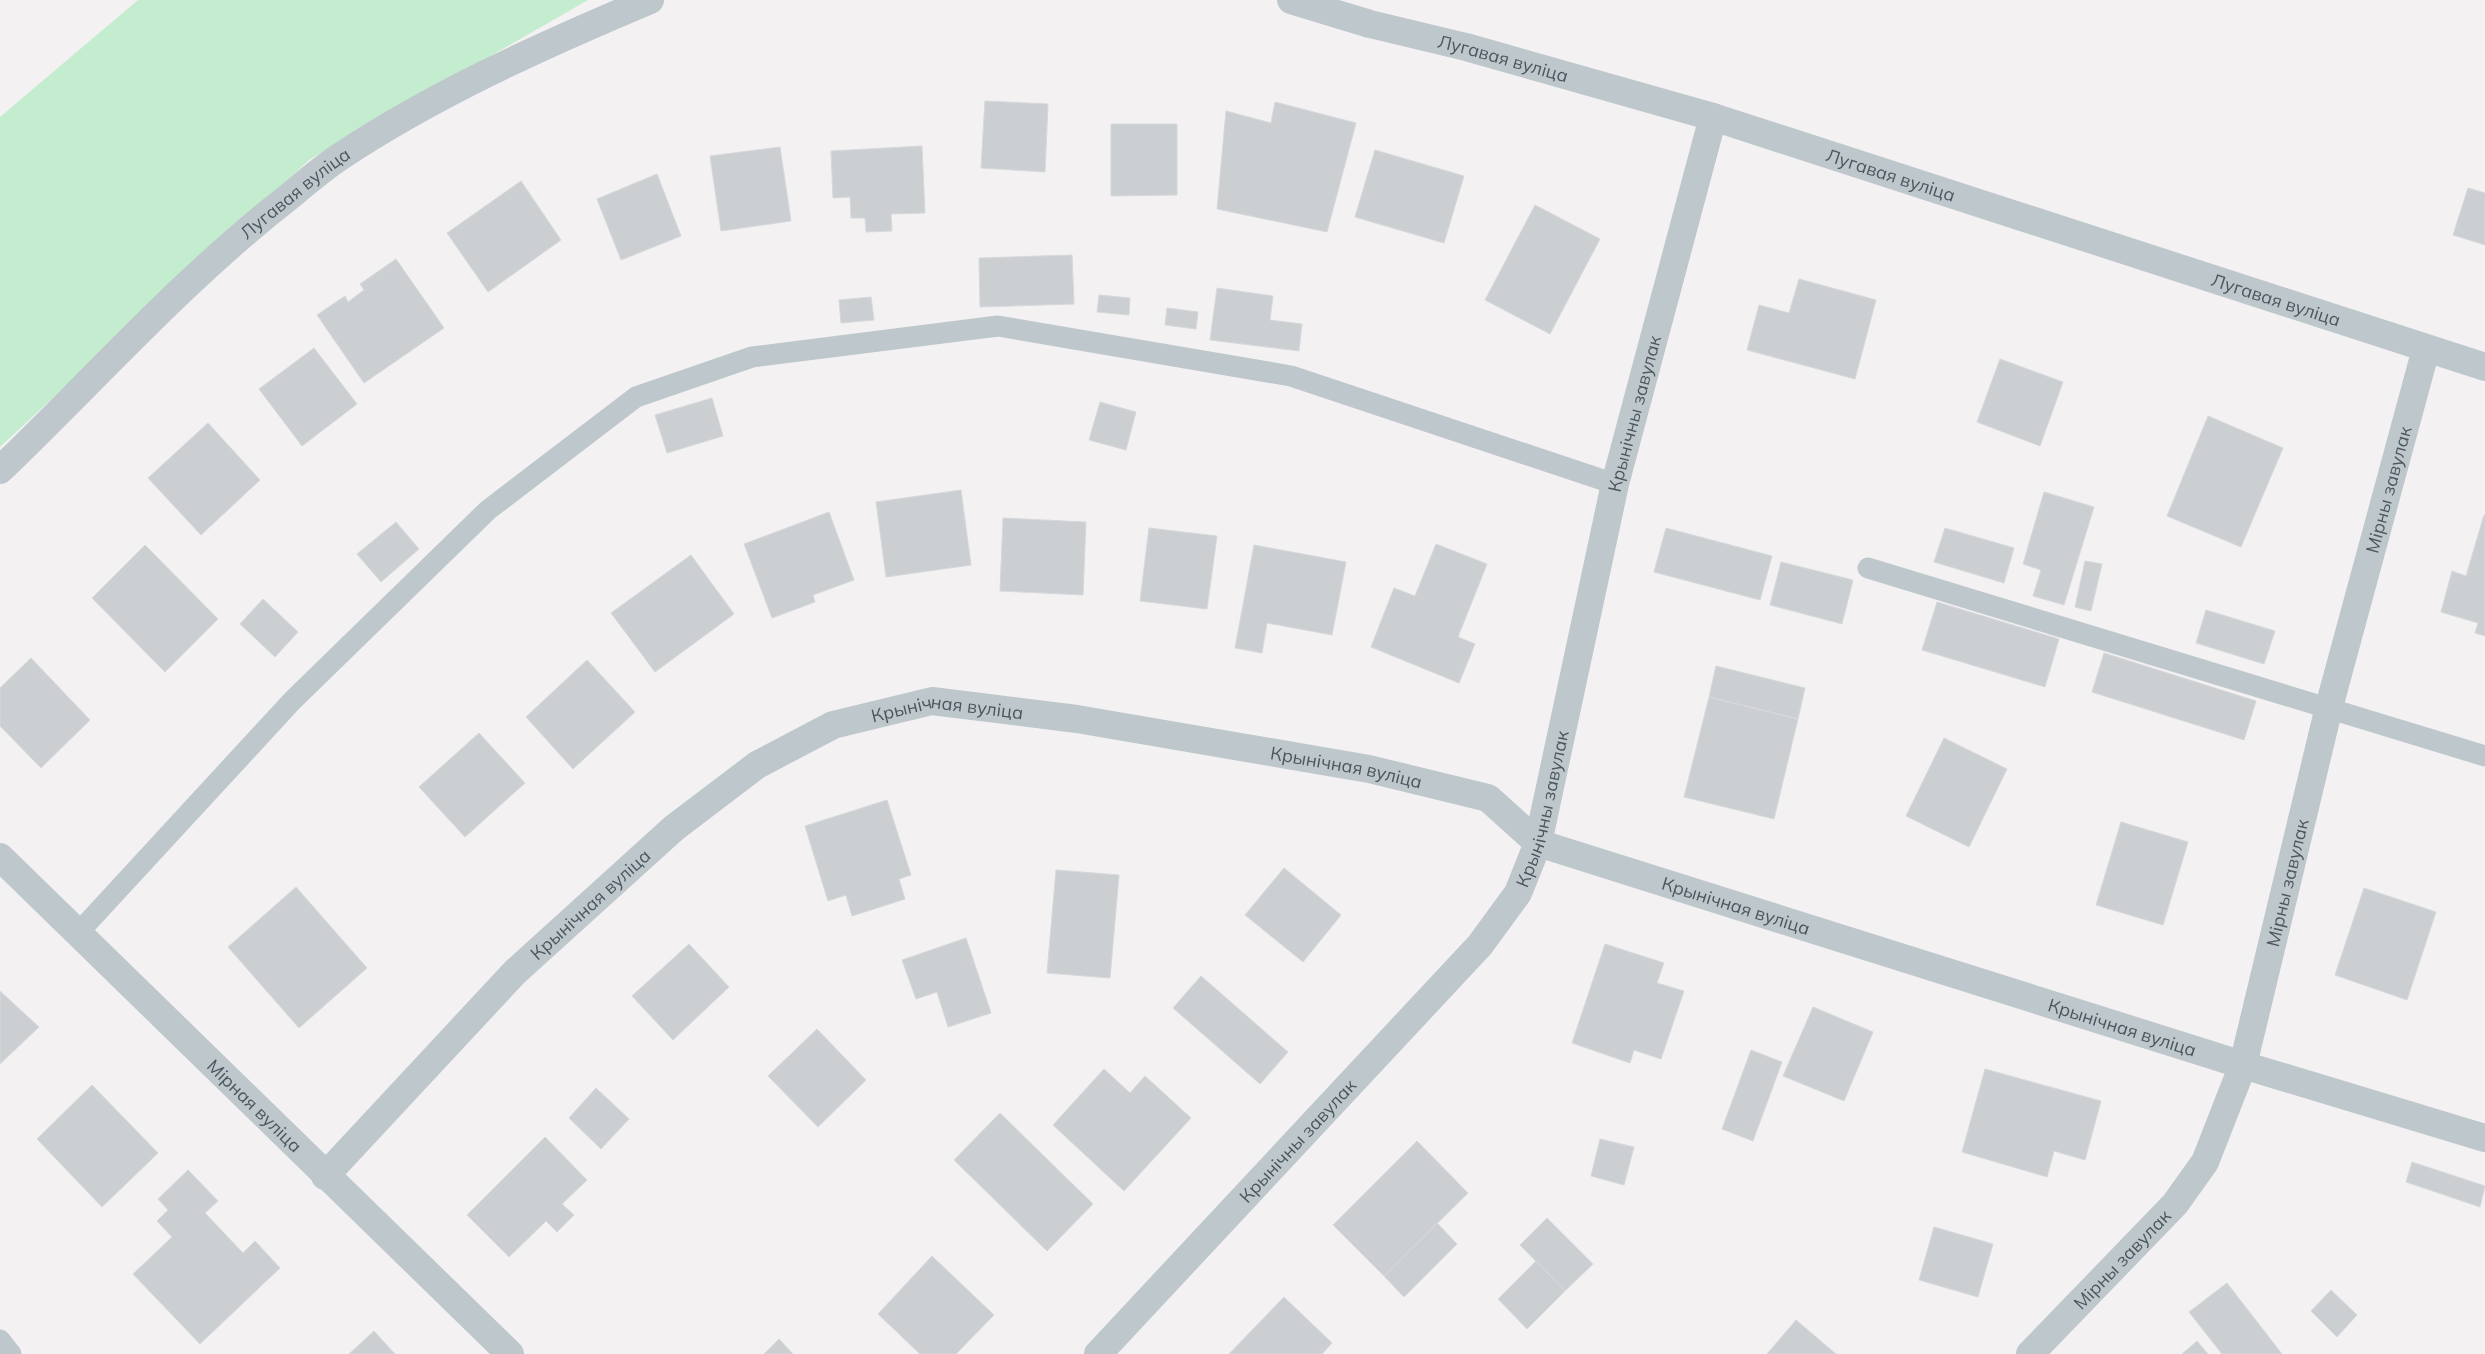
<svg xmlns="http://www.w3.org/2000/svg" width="2485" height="1354" font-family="Mulish,sans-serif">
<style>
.green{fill:#c4ecce}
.building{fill:#cbcfd2;stroke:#d6d8dc}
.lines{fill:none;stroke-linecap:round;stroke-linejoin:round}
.service{stroke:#bec7cc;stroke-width:21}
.minor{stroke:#bec7cc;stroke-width:28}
.labels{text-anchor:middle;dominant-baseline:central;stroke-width:5;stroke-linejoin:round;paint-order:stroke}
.street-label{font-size:18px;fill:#4a575d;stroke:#fff}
</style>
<rect width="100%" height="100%" fill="#f3f1f1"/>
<path class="green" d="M 138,0 L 588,0 L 309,160 L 0,447 L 0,117 Z"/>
<path class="building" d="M 985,101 L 1048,104 L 1045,172 L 981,168 Z
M 1275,102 L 1356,123 L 1327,232 L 1217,209 L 1226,111 L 1271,123 Z
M 1111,124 L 1177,124 L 1177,195 L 1111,196 Z
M 922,146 L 925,213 L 891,214 L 892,231 L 866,232 L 865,218 L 851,218 L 850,197 L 833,198 L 831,151 Z
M 780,147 L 791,221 L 721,231 L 710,156 Z
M 1375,150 L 1464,176 L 1444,243 L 1355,217 Z
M 657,174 L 681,236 L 621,260 L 597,199 Z
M 521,181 L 561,240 L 488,292 L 447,233 Z
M 2468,188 L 2485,193 L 2485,245 L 2453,235 Z
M 1535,205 L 1600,239 L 1550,334 L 1485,300 Z
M 1072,255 L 1074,304 L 980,307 L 979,258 Z
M 396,259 L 444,328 L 364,383 L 317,315 L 345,296 L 348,302 L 364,290 L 360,284 Z
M 1799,279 L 1876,300 L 1855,379 L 1747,350 L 1759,305 L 1789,313 Z
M 1217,288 L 1273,296 L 1270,320 L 1302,324 L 1299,351 L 1210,340 Z
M 1099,295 L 1130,298 L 1129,315 L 1097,312 Z
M 871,297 L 874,320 L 841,323 L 839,300 Z
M 1167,308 L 1198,312 L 1196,329 L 1165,325 Z
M 314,348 L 357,404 L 302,446 L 259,389 Z
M 2000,359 L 2063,382 L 2040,446 L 1977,422 Z
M 712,398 L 723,436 L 667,453 L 655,415 Z
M 1100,402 L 1136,412 L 1126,450 L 1089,440 Z
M 2208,416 L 2283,448 L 2241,547 L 2167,516 Z
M 208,423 L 260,480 L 201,535 L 148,478 Z
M 961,490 L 971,565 L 886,577 L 876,502 Z
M 2044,492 L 2094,507 L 2064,605 L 2033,596 L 2041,570 L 2023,564 Z
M 829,512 L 854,580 L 813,595 L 815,602 L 772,618 L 744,544 Z
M 2484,515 L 2485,515 L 2485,636 L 2475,633 L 2478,623 L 2441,612 L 2452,571 L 2466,576 Z
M 1003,518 L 1086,522 L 1083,595 L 1000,591 Z
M 396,522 L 419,549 L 381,582 L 357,554 Z
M 1149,528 L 1217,536 L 1207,609 L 1140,601 Z
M 1666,528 L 1772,556 L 1760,600 L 1654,572 Z
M 1945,528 L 2014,548 L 2004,583 L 1934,562 Z
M 1436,544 L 1487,564 L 1458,637 L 1475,644 L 1459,683 L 1371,647 L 1394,588 L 1415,596 Z
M 145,545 L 218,619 L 165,672 L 92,598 Z
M 1254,545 L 1346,562 L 1332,635 L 1267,623 L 1262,653 L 1235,648 Z
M 691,555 L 734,614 L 655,672 L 611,613 Z
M 2085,561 L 2102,564 L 2091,611 L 2075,607 Z
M 1781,562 L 1853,580 L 1842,624 L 1770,605 Z
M 263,599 L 298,632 L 275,657 L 240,624 Z
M 1937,602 L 2059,639 L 2045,687 L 1922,650 Z
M 2206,610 L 2275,631 L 2264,664 L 2196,643 Z
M 2104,653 L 2256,701 L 2244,740 L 2092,692 Z
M 31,658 L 90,720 L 41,768 L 0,726 L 0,688 Z
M 587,660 L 635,712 L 573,769 L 526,717 Z
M 1716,666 L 1805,688 L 1798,719 L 1709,697 Z
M 1709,697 L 1798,719 L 1774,819 L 1684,797 Z
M 479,733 L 525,783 L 465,837 L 419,787 Z
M 1944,738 L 2007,769 L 1969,847 L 1906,816 Z
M 887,800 L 911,875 L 899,879 L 905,899 L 852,916 L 846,895 L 828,901 L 805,826 Z
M 2121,822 L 2188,842 L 2163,925 L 2096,905 Z
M 1284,868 L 1341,915 L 1303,962 L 1245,915 Z
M 1056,870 L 1119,875 L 1110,978 L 1047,973 Z
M 296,887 L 367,968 L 299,1028 L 228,947 Z
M 2364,888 L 2436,912 L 2407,1000 L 2335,975 Z
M 966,938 L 991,1013 L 948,1027 L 937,992 L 916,999 L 902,960 Z
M 689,944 L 729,987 L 673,1040 L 632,996 Z
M 1605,944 L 1664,963 L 1657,983 L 1684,991 L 1661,1059 L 1634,1050 L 1630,1063 L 1572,1043 Z
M 1201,976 L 1288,1052 L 1260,1084 L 1173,1008 Z
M 0,991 L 39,1027 L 0,1064 Z
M 1813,1007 L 1873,1032 L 1844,1101 L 1783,1076 Z
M 817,1029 L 866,1080 L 818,1127 L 768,1076 Z
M 1751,1050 L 1782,1062 L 1753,1141 L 1722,1129 Z
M 1104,1069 L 1130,1093 L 1145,1076 L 1191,1118 L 1124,1191 L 1053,1125 Z
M 1985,1069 L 2101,1101 L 2085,1160 L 2054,1151 L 2047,1177 L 1962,1152 Z
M 92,1085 L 158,1153 L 102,1207 L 37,1139 Z
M 596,1088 L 629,1119 L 601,1149 L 569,1118 Z
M 1000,1113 L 1093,1204 L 1047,1251 L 954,1160 Z
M 545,1137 L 587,1180 L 562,1204 L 574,1215 L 557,1232 L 546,1221 L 509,1257 L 467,1215 Z
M 1600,1139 L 1634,1147 L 1624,1185 L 1591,1176 Z
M 1417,1141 L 1468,1193 L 1384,1276 L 1333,1225 Z
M 2412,1162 L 2485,1186 L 2480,1207 L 2406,1182 Z
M 188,1170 L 218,1201 L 205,1213 L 243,1253 L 255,1241 L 280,1268 L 200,1344 L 133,1274 L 172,1237 L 157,1221 L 168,1210 L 158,1199 Z
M 1547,1218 L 1593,1264 L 1565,1291 L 1520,1245 Z
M 1437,1223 L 1457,1244 L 1404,1297 L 1384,1276 Z
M 1934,1227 L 1993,1244 L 1978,1297 L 1919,1280 Z
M 932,1256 L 994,1315 L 956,1354 L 920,1354 L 878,1314 Z
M 1536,1261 L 1565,1291 L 1527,1329 L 1498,1299 Z
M 2227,1283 L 2282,1354 L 2222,1354 L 2189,1312 Z
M 2331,1290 L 2357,1315 L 2337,1337 L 2311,1311 Z
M 1284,1297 L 1332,1343 L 1322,1354 L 1229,1354 Z
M 1796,1320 L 1836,1354 L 1767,1354 Z
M 374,1331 L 395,1354 L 349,1354 Z
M 779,1339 L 793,1354 L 764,1354 Z
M 2197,1341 L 2208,1354 L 2182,1354 Z"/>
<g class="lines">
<path class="service" d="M 1868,568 L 2485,756
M 79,932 L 292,701 L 488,510 L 636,397 L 752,357 L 998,326 L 1291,376 L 1615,484
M 0,1340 L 11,1354"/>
<g class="minor">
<path id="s1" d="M 1291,0 L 1370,24 L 1466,47 L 1713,117 L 2485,367"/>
<path id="s2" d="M 0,470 C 96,378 184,278 290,196 C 305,183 321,170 338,158 C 434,94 543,45 650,0"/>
<path id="s3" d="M 0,857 L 510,1354"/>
<path id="s4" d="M 325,1176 L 515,972 L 674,828 L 757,765 L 833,725 L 932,701 L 1077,719 L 1369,769 L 1488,798 L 1538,843 L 2243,1065 L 2485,1138"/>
<path id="s5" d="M 1098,1354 L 1480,945 L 1518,893 L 1538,843 L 1615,484 L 1713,117"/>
<path id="s6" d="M 2030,1354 L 2175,1204 L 2205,1162 L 2243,1065 L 2329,707 L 2426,349"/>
</g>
</g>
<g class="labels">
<g class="street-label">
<text stroke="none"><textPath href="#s1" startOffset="220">Лугавая вуліца</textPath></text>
<text stroke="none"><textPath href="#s1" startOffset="625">Лугавая вуліца</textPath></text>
<text stroke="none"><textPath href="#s2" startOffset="405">Лугавая вуліца</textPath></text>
<text stroke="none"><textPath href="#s1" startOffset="1030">Лугавая вуліца</textPath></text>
<text stroke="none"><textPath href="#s5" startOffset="1118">Крынічны завулак</textPath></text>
<text stroke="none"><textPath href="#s6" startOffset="958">Мірны завулак</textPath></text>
<text stroke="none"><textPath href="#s4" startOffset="800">Крынічная вуліца</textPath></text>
<text stroke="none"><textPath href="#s4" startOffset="1205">Крынічная вуліца</textPath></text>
<text stroke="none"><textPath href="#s5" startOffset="712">Крынічны завулак</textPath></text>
<text stroke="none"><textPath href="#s6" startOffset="552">Мірны завулак</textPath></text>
<text stroke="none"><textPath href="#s4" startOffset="380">Крынічная вуліца</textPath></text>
<text stroke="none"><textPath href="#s4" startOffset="1625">Крынічная вуліца</textPath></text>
<text stroke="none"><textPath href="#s4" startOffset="2030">Крынічная вуліца</textPath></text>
<text stroke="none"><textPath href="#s3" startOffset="356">Мірная вуліца</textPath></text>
<text stroke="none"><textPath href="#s5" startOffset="292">Крынічны завулак</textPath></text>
<text stroke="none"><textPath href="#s6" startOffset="132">Мірны завулак</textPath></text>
</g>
</g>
</svg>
